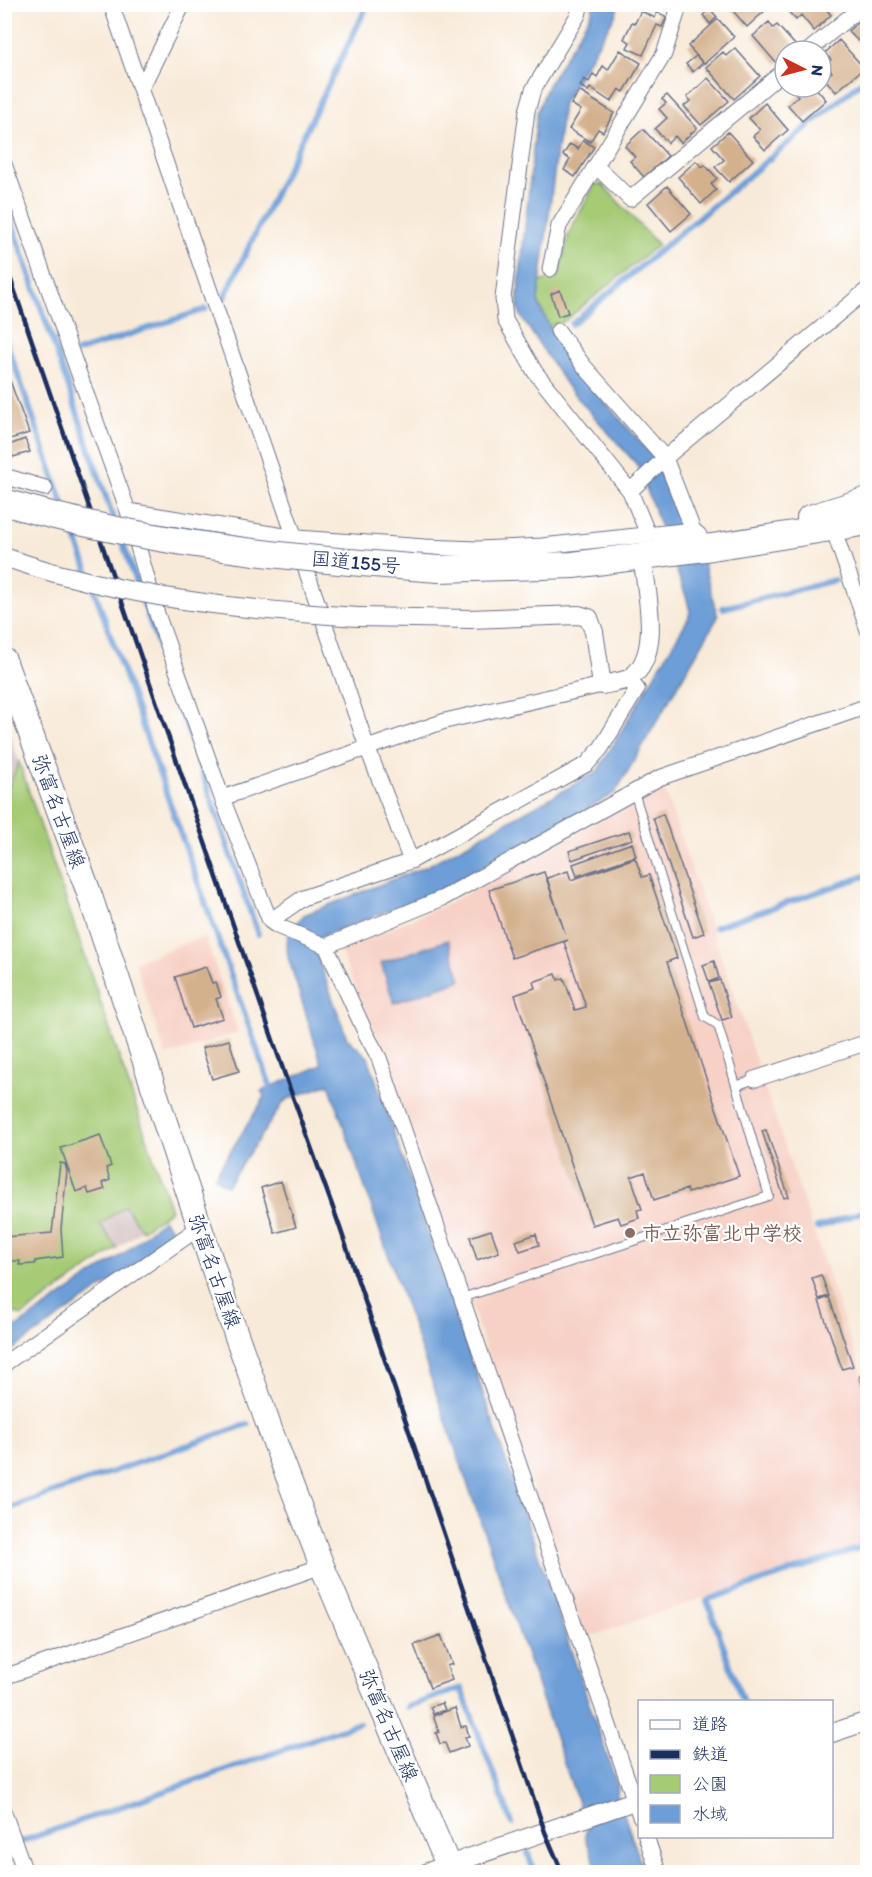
<svg xmlns="http://www.w3.org/2000/svg" width="872" height="1877" font-family="Itim,'Klee One',sans-serif">
<style>
.built{fill:#f7d1c6}
.industrial{fill:#d2bfbf}
.green{fill:#a5cb75;stroke:#607d6a;stroke-width:1.5}
.water{fill:#6d9ed7;stroke:#44669a;stroke-width:1.5}
.lines{fill:none;stroke-linecap:round;stroke-linejoin:round}
.stream{stroke:#6d9ed7;stroke-width:6}
.building{fill:#d4b18d}
.service-casing{stroke:#687089;stroke-width:10}
.minor-casing{stroke:#687089;stroke-width:17}
.tertiary-casing{stroke:#687089;stroke-width:20}
.primary-casing{stroke:#687089;stroke-width:26}
.trunk-casing{stroke:#687089;stroke-width:28}
.service{stroke:#fff;stroke-width:8}
.minor{stroke:#fff;stroke-width:15}
.tertiary{stroke:#fff;stroke-width:18}
.primary{stroke:#fff;stroke-width:24}
.trunk{stroke:#fff;stroke-width:26}
.rail{stroke:#1b2f5e;stroke-width:4.5}
.tertiary-bridge-casing{stroke:#687089;stroke-width:20;stroke-linecap:butt}
.trunk-bridge-casing{stroke:#687089;stroke-width:28;stroke-linecap:butt}
.tertiary-bridge{stroke:#fff;stroke-width:18}
.trunk-bridge{stroke:#fff;stroke-width:26}
.education-dot{fill:#8d6e63;stroke:#fff;stroke-width:2}
.labels{text-anchor:middle;dominant-baseline:central;stroke-width:4.5;stroke-linejoin:round;paint-order:stroke}
.street-label{font-size:20px;fill:#1b2f5e;stroke:#fff}
.education-label{font-size:20px;font-weight:bold;fill:#785e54;stroke:#fff;text-anchor:start}
</style>
<rect width="100%" height="100%" fill="#fff"/>
<filter id="ink" filterUnits="userSpaceOnUse"><feTurbulence type="fractalNoise" baseFrequency=".0167" numOctaves="2"/><feDisplacementMap in="SourceGraphic" scale="12" xChannelSelector="R" yChannelSelector="G"/><feConvolveMatrix kernelMatrix="1 2 1 2 8 2 1 2 1" color-interpolation-filters="sRGB"/></filter>
<filter id="wash" filterUnits="userSpaceOnUse"><feTurbulence type="fractalNoise" baseFrequency=".008" numOctaves="4" result="noise"/><feDisplacementMap in="SourceGraphic" scale="24" xChannelSelector="R" yChannelSelector="G"/><feGaussianBlur stdDeviation="1.35" result="paint"/><feColorMatrix in="noise" values="0 0 0 0 0 0 0 0 0 0 0 0 0 0 0 0 0 1.4 0 .05"/><feComposite in="paint" operator="in"/></filter>
<g filter="url(#wash)">
<rect width="100%" height="100%" fill="#f8ead8"/>
<path class="built" d="M 663,785 L 867,1390 L 867,1542 L 585,1638 L 385,1055 L 339,949 L 446,905 Z
M 205,936 L 238,1033 L 166,1056 L 135,962 Z"/>
<path class="industrial" d="M 5,722 L 19,762 L 5,798 Z
M 125,1206 L 142,1230 L 117,1248 L 100,1224 Z"/>
<path class="green" d="M 595,184 L 602,184 L 658,245 L 562,323 L 549,326 L 538,301 L 540,282 L 559,275 L 569,233 Z
M 19,762 L 171,1210 L 142,1230 L 125,1206 L 100,1224 L 117,1248 L 22,1316 L 4,1308 L 4,798 Z"/>
<path class="water" d="M 593,5 L 618,6 L 616,14 L 563,103 L 538,301 C 557,356 614,411 652,455 L 661,471 L 693,552 L 700,551 L 718,617 L 615,793 L 437,892 L 320,937 L 315,950 L 347,1038 L 368,1057 L 618,1788 L 617,1794 L 644,1872 L 598,1872 L 585,1836 L 587,1829 L 329,1084 L 288,1099 L 283,1103 L 227,1186 L 214,1177 L 265,1097 L 261,1091 L 322,1065 L 288,957 C 285,932 289,932 304,915 L 427,866 L 597,772 L 688,619 L 690,612 L 687,599 L 638,466 L 567,386 L 522,318 L 518,308 L 518,294 L 537,112 L 548,85 L 592,12 Z
M 448,940 L 461,980 L 394,1003 L 381,963 Z
M 163,1219 L 175,1233 L 143,1259 L 5,1355 L 5,1335 L 126,1252 Z"/>
<g class="lines">
<path class="stream" d="M 4,199 L 115,523
M 224,298 L 368,4
M 572,324 L 868,76
M 4,335 L 66,512
M 77,352 L 206,309
M 72,527 L 273,1094
M 121,538 L 258,934
M 862,572 L 868,570
M 723,608 L 835,580
M 715,927 L 868,875
M 817,1228 L 868,1210
M 4,1510 L 248,1424
M 743,1702 L 707,1600 L 868,1545
M 407,1707 L 461,1688 L 512,1823
M 20,1842 L 359,1723
M 528,1853 L 534,1872"/>
</g>
<g id="blocks">
<path class="building" d="M 727,4 L 765,4 L 768,8 L 747,27 Z
M 786,4 L 822,4 L 831,15 L 814,31 L 801,15 L 796,20 L 784,7 Z
M 710,9 L 717,17 L 710,24 L 703,15 Z
M 641,11 L 655,18 L 657,12 L 667,17 L 662,27 L 657,25 L 643,55 L 627,48 L 630,42 L 624,39 L 632,22 L 635,23 Z
M 868,13 L 868,33 L 858,41 L 848,31 Z
M 718,19 L 734,37 L 704,64 L 688,46 Z
M 769,22 L 773,28 L 777,25 L 797,47 L 792,51 L 785,51 L 785,58 L 777,64 L 753,36 Z
M 839,40 L 864,68 L 836,92 L 824,78 L 832,72 L 826,64 L 831,60 L 825,53 Z
M 735,48 L 760,76 L 734,99 L 706,67 L 723,52 L 726,56 Z
M 620,50 L 641,63 L 624,92 L 619,89 L 611,102 L 590,88 L 588,91 L 580,86 L 584,79 L 589,82 L 593,74 L 597,77 L 603,66 L 608,70 Z
M 696,56 L 703,63 L 693,72 L 686,64 Z
M 708,78 L 729,101 L 701,125 L 684,106 L 691,101 L 687,97 Z
M 790,87 L 815,87 L 826,100 L 802,121 L 788,105 L 798,96 Z
M 579,91 L 614,113 L 603,132 L 598,129 L 590,142 L 569,129 L 581,110 L 571,104 Z
M 667,95 L 697,128 L 681,143 L 675,136 L 668,143 L 655,129 L 667,118 L 659,109 L 666,103 L 662,99 Z
M 765,103 L 788,130 L 765,150 L 753,136 L 760,130 L 749,118 Z
M 643,129 L 668,156 L 644,177 L 630,161 L 635,157 L 625,146 Z
M 728,132 L 753,160 L 729,182 L 715,167 L 724,160 L 712,146 Z
M 583,140 L 594,147 L 575,177 L 564,170 L 570,159 L 563,155 L 570,144 L 578,149 Z
M 696,161 L 702,167 L 705,165 L 717,178 L 711,184 L 716,190 L 701,204 L 678,177 Z
M 667,186 L 691,214 L 671,231 L 648,203 Z
M 560,290 L 568,313 L 558,316 L 551,294 Z
M 4,364 L 29,433 L 4,441 Z
M 25,439 L 30,452 L 13,457 L 9,445 Z
M 663,814 L 704,933 L 693,937 L 653,818 Z
M 629,831 L 632,839 L 572,860 L 569,851 Z
M 632,843 L 636,856 L 577,876 L 573,864 Z
M 635,858 L 642,877 L 649,875 L 677,958 L 667,962 L 739,1176 L 688,1193 L 687,1189 L 654,1200 L 645,1172 L 631,1177 L 642,1209 L 637,1210 L 639,1218 L 621,1224 L 618,1217 L 592,1225 L 515,995 L 535,988 L 533,982 L 556,974 L 558,980 L 564,978 L 575,1010 L 586,1007 L 564,942 L 568,940 L 512,958 L 489,890 L 544,872 L 565,933 L 547,878 L 568,871 L 571,880 Z
M 714,961 L 719,978 L 709,982 L 703,965 Z
M 206,967 L 212,983 L 216,982 L 221,997 L 216,999 L 223,1018 L 191,1028 L 175,977 Z
M 720,980 L 732,1017 L 722,1020 L 709,983 Z
M 229,1040 L 239,1071 L 212,1079 L 202,1048 Z
M 766,1130 L 789,1197 L 784,1198 L 762,1131 Z
M 100,1135 L 111,1166 L 106,1168 L 110,1180 L 102,1183 L 105,1189 L 89,1194 L 87,1188 L 76,1192 L 61,1148 Z
M 60,1163 L 65,1164 L 67,1171 L 61,1229 L 63,1257 L 35,1261 L 35,1264 L 19,1265 L 20,1261 L 4,1261 L 4,1237 L 52,1233 Z
M 281,1181 L 296,1227 L 275,1233 L 261,1188 Z
M 491,1230 L 499,1252 L 477,1260 L 470,1237 Z
M 536,1234 L 539,1245 L 520,1251 L 516,1241 Z
M 821,1275 L 829,1296 L 819,1299 L 812,1278 Z
M 829,1297 L 853,1366 L 842,1369 L 819,1301 Z
M 441,1635 L 452,1664 L 447,1666 L 452,1680 L 430,1688 L 414,1645 Z
M 442,1703 L 445,1710 L 433,1714 L 430,1707 Z
M 455,1708 L 461,1727 L 466,1726 L 469,1736 L 465,1737 L 468,1746 L 449,1753 L 445,1743 L 440,1744 L 436,1733 L 439,1732 L 433,1716 Z"/>
</g>
</g>
<g filter="url(#ink)">
<use href="#blocks" fill-opacity="0" stroke="#687089" stroke-width="1.5"/>
<g class="lines">
<defs>
<path id="service" d="M 736,1086 L 755,1079
M 462,1298 L 769,1196 L 718,1025 L 705,1017 L 634,792"/>
<path id="minor" d="M 111,4 L 367,747 L 411,861 L 303,898 L 270,921
M 581,4 L 578,15 L 533,90 L 527,111 L 503,298 L 505,320 L 535,372 L 630,491 L 648,534
M 808,51 L 865,4
M 141,89 L 183,4
M 4,164 L 128,511 L 157,614 L 222,798 L 270,921 L 277,926 L 326,946 L 443,898 L 659,778 L 868,706
M 596,166 L 630,199 L 785,70
M 550,269 L 559,226 L 664,54 L 679,7
M 558,331 L 583,365 L 665,458 L 693,530 L 699,535
M 4,476 L 45,488
M 630,491 L 665,458 L 868,289
M 128,511 L 297,538 L 425,547 L 478,549 L 542,546 L 693,530
M 833,528 L 868,630
M 222,798 L 445,721 L 602,685
M 411,861 L 587,764 L 601,748 L 637,689 L 628,679
M 326,946 L 366,1034 L 379,1058 L 640,1816
M 755,1079 L 868,1042
M 4,1364 L 200,1227
M 867,1379 L 868,1379
M 4,1677 L 322,1566
M 4,1813 L 25,1872
M 646,1836 L 658,1872"/>
<path id="tertiary" d="M 358,617 L 470,619 L 579,615 L 589,618 L 594,632 L 602,685 C 610,683 623,682 630,678 C 663,656 646,590 642,556
M 832,1733 L 868,1721
M 428,1872 L 640,1799"/>
<path id="primary" d="M 4,660 L 89,893 L 226,1306 L 271,1432 L 322,1566 L 451,1872"/>
<path id="trunk" d="M 810,518 L 868,500
M 439,569 L 573,565 L 712,547 L 868,522"/>
</defs>
<use href="#service" class="service-casing"/>
<use href="#minor" class="minor-casing"/>
<use href="#tertiary" class="tertiary-casing"/>
<use href="#primary" class="primary-casing"/>
<use href="#trunk" class="trunk-casing"/>
<use href="#service" class="service"/>
<use href="#minor" class="minor"/>
<use href="#tertiary" class="tertiary"/>
<use href="#primary" class="primary"/>
<use href="#trunk" class="trunk"/>
<path class="rail" d="M 4,260 L 286,1078 L 337,1219 L 545,1832 L 562,1872"/>
<defs>
<path id="tertiary-bridge" d="M 4,557 C 26,564 48,572 71,577 C 165,602 261,611 358,617"/>
<path id="trunk-bridge" d="M 4,502 C 145,544 293,559 439,569"/>
</defs>
<use href="#tertiary-bridge" class="tertiary-bridge-casing"/>
<use href="#trunk-bridge" class="trunk-bridge-casing"/>
<use href="#tertiary-bridge" class="tertiary-bridge"/>
<use href="#trunk-bridge" class="trunk-bridge"/>
</g>
</g>
<circle class="education-dot" cx="630" cy="1233" r="6"/>
<g class="labels">
<g class="street-label">
<text transform="translate(356 562) rotate(5)">国道155号</text>
<text transform="translate(59 811) rotate(70)">弥富名古屋線</text>
<text transform="translate(215 1271) rotate(71)">弥富名古屋線</text>
<text transform="translate(389 1725) rotate(67)">弥富名古屋線</text>
</g>
<g class="education-label">
<text x="642" y="1233">市立弥富北中学校</text>
</g>
</g>
<rect width="872" height="1877" fill="none" stroke="#fff" stroke-width="24"/>
<rect x="638" y="1700" width="195" height="138" fill="#ffffff" stroke="#a4acbf" stroke-width="1.5"/>
<rect x="650" y="1720" width="30" height="9" fill="#ffffff" stroke="#a4acbf" stroke-width="1.5"/>
<text x="692" y="1730" font-size="18" fill="#1b2f5e">道路</text>
<rect x="650" y="1750" width="30" height="9" fill="#1b2f5e" stroke="#a4acbf" stroke-width="1.5"/>
<text x="692" y="1760" font-size="18" fill="#1b2f5e">鉄道</text>
<rect x="650" y="1775" width="30" height="18" fill="#a5cb75" stroke="#a4acbf" stroke-width="1.5"/>
<text x="692" y="1790" font-size="18" fill="#1b2f5e">公園</text>
<rect x="650" y="1805" width="30" height="18" fill="#6d9ed7" stroke="#a4acbf" stroke-width="1.5"/>
<text x="692" y="1820" font-size="18" fill="#1b2f5e">水域</text>
<g transform="translate(803 69) rotate(96)"><circle r="28" fill="#ffffff" stroke="#a4acbf" stroke-width="1.5"/>
<path d="M0-4.5L10 22L0 15L-10 22Z" fill="#c8321e"/>
<text y="-9" font-size="16" font-weight="bold" text-anchor="middle" fill="#1b2f5e">N</text>
</g>
</svg>
